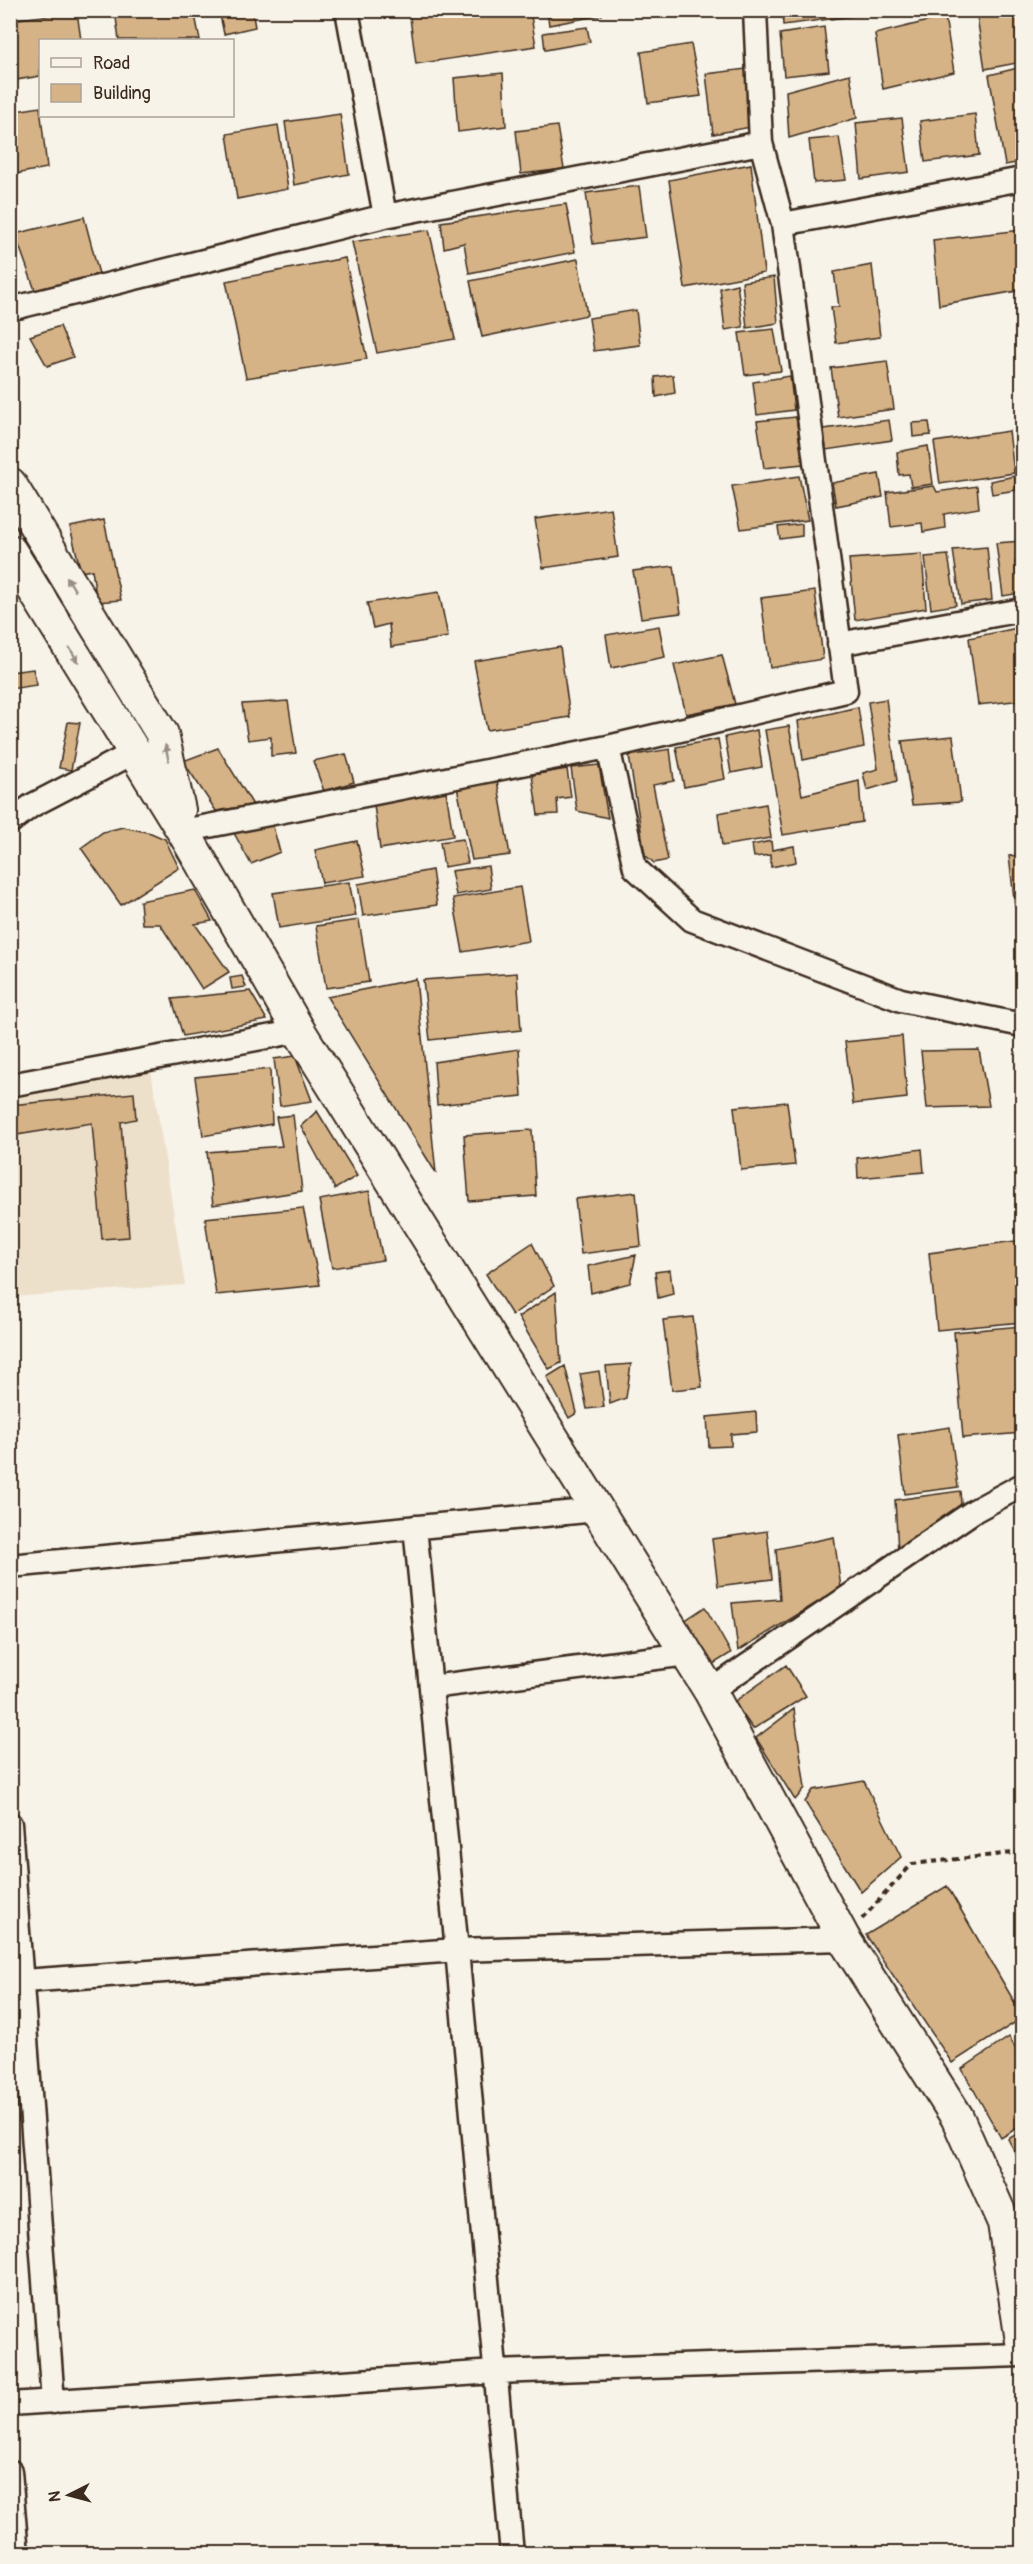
<svg xmlns="http://www.w3.org/2000/svg" width="1033" height="2564" font-family="Pangolin,sans-serif">
<style>
.built{fill:#ede0cb}
.building{fill:#d5b387;stroke:#3b2a1e;stroke-width:1.5}
.lines{fill:none;stroke-linecap:round;stroke-linejoin:round}
.street-casing{stroke:#3b2a1e;stroke-width:27}
.secondary-casing{stroke:#3b2a1e;stroke-width:36}
.path{stroke:#3b2a1e;stroke-width:4;stroke-dasharray:6 4.5;stroke-linecap:butt}
.street{stroke:#f7f3e8;stroke-width:22}
.secondary{stroke:#f7f3e8;stroke-width:32}
.oneway{fill:#998e83}
</style>
<rect width="100%" height="100%" fill="#f7f3e8"/>
<filter id="ink" filterUnits="userSpaceOnUse"><feTurbulence type="fractalNoise" baseFrequency=".0167" numOctaves="2"/><feDisplacementMap in="SourceGraphic" scale="12" xChannelSelector="R" yChannelSelector="G"/><feConvolveMatrix kernelMatrix="1 2 1 2 8 2 1 2 1" color-interpolation-filters="sRGB"/></filter>
<g filter="url(#ink)">
<path class="built" d="M 151,1071 L 185,1285 L 11,1297 L 11,1096 Z"/>
<path class="building" d="M 115,10 L 194,10 L 200,40 L 119,40 Z
M 219,10 L 252,10 L 255,27 L 224,34 Z
M 409,10 L 530,10 L 536,46 L 416,64 Z
M 547,10 L 601,10 L 602,15 L 549,25 Z
M 782,10 L 868,10 L 869,14 L 783,25 Z
M 976,10 L 1022,10 L 1022,62 L 985,69 Z
M 77,12 L 81,40 L 40,40 L 40,76 L 10,81 L 10,20 Z
M 945,17 L 954,72 L 883,89 L 875,34 Z
M 587,27 L 590,42 L 545,50 L 543,33 Z
M 824,27 L 829,71 L 784,76 L 780,34 Z
M 691,44 L 701,96 L 648,103 L 641,52 Z
M 1022,67 L 1022,162 L 1005,165 L 989,75 Z
M 746,69 L 751,127 L 713,134 L 706,74 Z
M 503,73 L 506,126 L 458,132 L 454,78 Z
M 850,74 L 857,118 L 789,138 L 786,91 Z
M 40,107 L 47,168 L 10,175 L 10,112 Z
M 340,114 L 349,174 L 294,185 L 285,122 Z
M 975,114 L 979,155 L 925,162 L 920,121 Z
M 902,118 L 909,172 L 861,179 L 856,123 Z
M 278,125 L 288,189 L 237,199 L 227,134 Z
M 557,126 L 564,169 L 521,174 L 516,131 Z
M 839,137 L 846,180 L 814,183 L 809,140 Z
M 751,164 L 764,273 L 685,288 L 669,180 Z
M 639,186 L 646,237 L 593,244 L 586,193 Z
M 566,204 L 575,252 L 469,273 L 464,243 L 444,248 L 441,222 Z
M 84,217 L 99,274 L 35,290 L 15,234 Z
M 429,230 L 455,339 L 377,353 L 352,242 Z
M 1022,230 L 1022,290 L 939,305 L 933,240 Z
M 345,258 L 367,359 L 246,378 L 226,281 Z
M 578,259 L 587,315 L 482,337 L 470,281 Z
M 872,265 L 880,337 L 836,343 L 831,307 L 839,307 L 834,272 Z
M 774,277 L 778,323 L 747,328 L 742,282 Z
M 737,284 L 743,327 L 725,330 L 720,288 Z
M 636,310 L 640,345 L 594,351 L 589,318 Z
M 60,326 L 73,357 L 47,366 L 30,336 Z
M 774,329 L 781,371 L 745,375 L 739,333 Z
M 887,361 L 894,409 L 838,417 L 831,368 Z
M 673,375 L 675,393 L 656,397 L 655,377 Z
M 790,376 L 794,410 L 757,415 L 753,382 Z
M 796,417 L 803,464 L 764,468 L 757,421 Z
M 889,420 L 892,440 L 826,450 L 824,429 Z
M 929,422 L 931,435 L 913,437 L 912,423 Z
M 1009,431 L 1014,473 L 940,484 L 934,442 Z
M 928,446 L 933,484 L 911,487 L 909,474 L 899,475 L 897,452 Z
M 879,474 L 883,497 L 836,506 L 832,483 Z
M 799,476 L 808,520 L 741,529 L 732,486 Z
M 1015,476 L 1016,490 L 992,494 L 990,481 Z
M 934,486 L 937,492 L 977,486 L 979,508 L 944,514 L 945,528 L 923,532 L 922,523 L 891,527 L 887,492 Z
M 611,508 L 618,557 L 543,568 L 535,519 Z
M 104,520 L 121,600 L 97,602 L 92,570 L 81,572 L 70,527 Z
M 802,524 L 802,536 L 780,539 L 778,527 Z
M 1022,541 L 1022,561 L 1015,562 L 1021,593 L 1003,596 L 996,543 Z
M 987,547 L 992,600 L 961,604 L 953,550 Z
M 922,554 L 926,608 L 855,620 L 849,559 Z
M 948,555 L 956,605 L 931,609 L 925,557 Z
M 674,566 L 681,613 L 641,618 L 633,571 Z
M 815,591 L 823,659 L 770,668 L 761,598 Z
M 439,592 L 448,637 L 391,647 L 389,624 L 373,628 L 367,603 Z
M 659,626 L 665,657 L 611,668 L 606,635 Z
M 1022,627 L 1022,700 L 978,705 L 969,638 Z
M 560,647 L 570,717 L 487,730 L 474,661 Z
M 722,655 L 735,704 L 686,714 L 674,665 Z
M 33,669 L 37,685 L 10,689 L 10,672 Z
M 886,699 L 897,781 L 867,790 L 863,773 L 878,769 L 868,702 Z
M 288,701 L 296,753 L 271,756 L 271,737 L 248,740 L 242,704 Z
M 858,707 L 864,747 L 803,760 L 798,721 Z
M 68,722 L 80,723 L 71,770 L 59,768 Z
M 789,726 L 802,795 L 859,781 L 862,822 L 783,835 L 765,730 Z
M 757,730 L 762,767 L 731,773 L 725,737 Z
M 953,736 L 961,802 L 912,805 L 902,741 Z
M 718,739 L 725,779 L 684,787 L 676,747 Z
M 218,748 L 253,805 L 216,811 L 183,761 Z
M 670,749 L 674,781 L 653,785 L 668,860 L 654,863 L 645,855 L 629,756 Z
M 346,754 L 354,782 L 324,791 L 313,761 Z
M 599,765 L 608,818 L 577,811 L 571,768 Z
M 567,769 L 571,797 L 557,799 L 558,814 L 538,815 L 532,775 Z
M 497,780 L 510,855 L 472,860 L 457,787 Z
M 446,791 L 453,836 L 380,849 L 374,805 Z
M 766,804 L 771,838 L 722,846 L 718,813 Z
M 272,823 L 280,852 L 251,864 L 234,833 Z
M 123,827 L 151,833 L 165,839 L 179,868 L 121,905 L 81,848 L 103,832 Z
M 463,839 L 468,863 L 444,867 L 440,842 Z
M 357,841 L 365,876 L 322,883 L 315,850 Z
M 771,841 L 772,850 L 794,846 L 796,862 L 771,867 L 770,855 L 754,857 L 752,845 Z
M 1022,855 L 1022,906 L 1015,907 L 1009,856 Z
M 488,866 L 491,889 L 456,895 L 451,871 Z
M 432,870 L 437,905 L 363,916 L 358,884 Z
M 349,882 L 356,916 L 279,928 L 273,893 Z
M 520,887 L 529,941 L 463,952 L 453,898 Z
M 195,890 L 212,921 L 195,924 L 229,972 L 202,989 L 160,924 L 142,924 L 140,901 Z
M 359,920 L 369,982 L 326,988 L 316,926 Z
M 517,973 L 521,1030 L 430,1040 L 423,980 Z
M 242,976 L 246,987 L 232,989 L 230,978 Z
M 416,979 L 436,1173 L 327,997 Z
M 250,991 L 267,1020 L 183,1036 L 172,999 Z
M 902,1036 L 907,1098 L 853,1104 L 845,1042 Z
M 519,1049 L 522,1096 L 437,1105 L 434,1062 Z
M 979,1050 L 989,1106 L 927,1108 L 921,1051 Z
M 295,1056 L 312,1101 L 280,1106 L 274,1059 Z
M 270,1069 L 272,1124 L 203,1136 L 195,1077 Z
M 134,1093 L 136,1119 L 121,1122 L 129,1237 L 102,1239 L 92,1123 L 10,1136 L 10,1105 Z
M 1017,1094 L 1022,1094 L 1021,1171 Z
M 787,1102 L 795,1165 L 741,1170 L 734,1107 Z
M 317,1111 L 357,1176 L 335,1189 L 301,1126 Z
M 293,1115 L 302,1191 L 213,1205 L 207,1152 L 282,1146 L 276,1117 Z
M 532,1130 L 536,1196 L 469,1201 L 464,1135 Z
M 922,1149 L 924,1172 L 858,1178 L 857,1158 Z
M 369,1191 L 383,1260 L 332,1268 L 319,1200 Z
M 636,1192 L 641,1246 L 581,1254 L 575,1199 Z
M 303,1208 L 320,1285 L 216,1295 L 205,1218 Z
M 1022,1240 L 1022,1322 L 937,1330 L 929,1253 Z
M 532,1243 L 554,1286 L 512,1315 L 486,1274 Z
M 636,1255 L 630,1283 L 591,1293 L 588,1266 Z
M 670,1270 L 673,1294 L 658,1298 L 655,1272 Z
M 556,1292 L 561,1363 L 549,1369 L 518,1317 Z
M 693,1317 L 702,1387 L 672,1390 L 663,1320 Z
M 1022,1326 L 1022,1433 L 963,1438 L 954,1332 Z
M 631,1364 L 626,1398 L 610,1404 L 606,1366 Z
M 565,1366 L 577,1413 L 569,1418 L 547,1377 Z
M 599,1371 L 604,1407 L 587,1409 L 580,1374 Z
M 756,1412 L 757,1432 L 731,1434 L 731,1446 L 709,1447 L 707,1417 Z
M 950,1427 L 958,1487 L 905,1494 L 898,1435 Z
M 960,1491 L 961,1504 L 898,1551 L 895,1500 Z
M 767,1531 L 772,1579 L 718,1586 L 712,1539 Z
M 834,1537 L 841,1588 L 738,1651 L 732,1603 L 780,1599 L 776,1549 Z
M 705,1607 L 731,1653 L 710,1666 L 684,1621 Z
M 786,1665 L 806,1696 L 753,1729 L 734,1702 Z
M 794,1709 L 805,1788 L 795,1800 L 756,1738 Z
M 864,1781 L 901,1857 L 861,1892 L 805,1802 L 813,1790 Z
M 947,1886 L 1022,2015 L 1022,2018 L 952,2063 L 866,1935 Z
M 1009,2037 L 1022,2060 L 1022,2125 L 1001,2138 L 962,2069 Z
M 1022,2131 L 1022,2165 L 1008,2139 Z"/>
<g class="lines">
<defs>
<path id="street" d="M 347,10 L 385,216
M 783,224 L 1022,179
M 10,309 L 385,216 L 761,143
M 839,644 L 1022,610
M 608,747 L 635,868 L 692,920 L 901,1000 L 1022,1025
M 10,822 L 31,806 L 133,753
M 183,831 L 608,747 L 846,691 L 783,224 L 761,143 L 755,10
M 10,1085 L 299,1031
M 415,1527 L 457,1950 L 512,2554
M 10,1566 L 597,1510
M 431,1687 L 687,1654
M 710,1691 L 974,1511 L 1022,1485
M 10,1824 L 53,2402
M 10,1982 L 457,1950 L 844,1939
M 10,2404 L 495,2372 L 1022,2355
M 10,2471 L 17,2554"/>
<path id="secondary" d="M 10,484 L 162,734 L 179,810
M 10,551 L 183,831 L 299,1031 L 710,1691 L 844,1939 L 957,2117 L 1004,2223 L 1022,2341"/>
</defs>
<use href="#street" class="street-casing"/>
<use href="#secondary" class="secondary-casing"/>
<path class="path" d="M 862,1919 L 912,1864 L 1022,1852"/>
<use href="#street" class="street"/>
<use href="#secondary" class="secondary"/>
</g>
<defs><path id="oneway-solid" d="M-6-.8H1V-3.2L6.5 0L1 3.2V.8H-6Z" transform="scale(1.5)"/></defs>
<g class="oneway">
<use href="#oneway-solid" transform="translate(71 584) rotate(-121)"/>
<use href="#oneway-solid" transform="translate(74 655) rotate(59)"/>
<use href="#oneway-solid" transform="translate(167 753) rotate(-102)"/>
</g>
</g>
<rect width="1033" height="2564" fill="none" stroke="#f7f3e8" stroke-width="36"/>
<rect x="18" y="18" width="997" height="2528" fill="none" stroke="#3b2a1e" stroke-width="2" filter="url(#ink)"/>
<rect x="39" y="39" width="195" height="78" fill="#f7f3e8" stroke="#aca397" stroke-width="1.5"/>
<rect x="51" y="58" width="30" height="9" fill="#f7f3e8" stroke="#aca397" stroke-width="1.5"/>
<text x="93" y="69" font-size="18" fill="#3b2a1e">Road</text>
<rect x="51" y="84" width="30" height="18" fill="#d5b387" stroke="#aca397" stroke-width="1.5"/>
<text x="93" y="99" font-size="18" fill="#3b2a1e">Building</text>
<g transform="translate(69 2495) rotate(264)" stroke="#f7f3e8" stroke-width="4.5" paint-order="stroke">
<path d="M0-4.5L10 22L0 15L-10 22Z" fill="#3b2a1e"/>
<text y="-9" font-size="16" font-weight="bold" text-anchor="middle" fill="#3b2a1e">N</text>
</g>
</svg>
